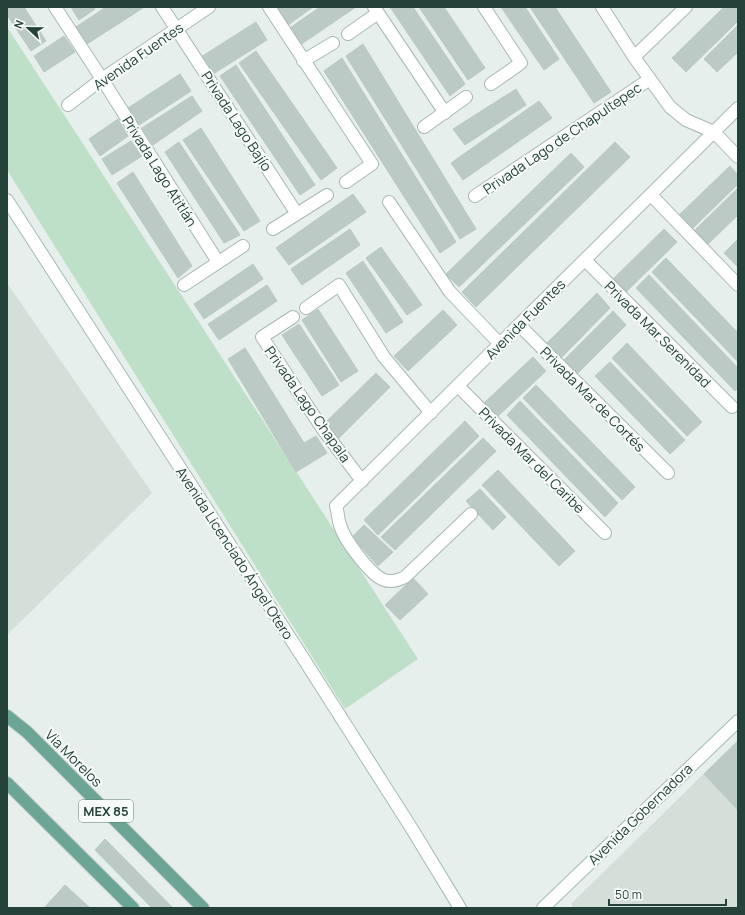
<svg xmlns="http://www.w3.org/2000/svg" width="745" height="915" font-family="Manrope,sans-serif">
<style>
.built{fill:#d4dfda}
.green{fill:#bfe0c8}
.building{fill:#bbcac4;stroke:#b8c9c2}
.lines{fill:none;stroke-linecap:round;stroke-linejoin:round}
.street-casing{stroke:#a8b8b2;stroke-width:14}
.secondary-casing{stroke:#a4bbb3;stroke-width:14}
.primary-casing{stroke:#c2cac8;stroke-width:14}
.street{stroke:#fff;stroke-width:12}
.secondary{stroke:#fff;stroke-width:12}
.primary{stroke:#6aa596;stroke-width:12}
.labels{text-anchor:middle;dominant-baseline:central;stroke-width:4;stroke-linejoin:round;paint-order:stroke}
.shield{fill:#f7fbf9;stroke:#637a73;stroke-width:1}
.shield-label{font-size:13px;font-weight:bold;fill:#24423a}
.street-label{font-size:14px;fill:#24423a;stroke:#f7fbf9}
</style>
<rect width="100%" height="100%" fill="#e6efeb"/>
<path class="built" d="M 7,283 L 152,493 L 7,635 Z
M 738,740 L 738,908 L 573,908 L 571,904 Z"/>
<path class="green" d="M 7,27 L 418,659 L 345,709 L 7,170 Z"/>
<path class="building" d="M 7,7 L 24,7 L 46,41 L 31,51 L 7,15 Z
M 71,7 L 94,7 L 95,9 L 79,20 Z
M 106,7 L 143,8 L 87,44 L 76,27 Z
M 279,7 L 313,7 L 288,25 L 278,8 Z
M 320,7 L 356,7 L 300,45 L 290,28 Z
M 390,7 L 413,7 L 465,84 L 450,96 Z
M 419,7 L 444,7 L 485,68 L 468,80 Z
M 501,7 L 525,7 L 559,59 L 544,70 Z
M 530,7 L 555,7 L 611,92 L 594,103 Z
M 724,7 L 738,7 L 738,21 L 686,72 L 672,58 Z
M 256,22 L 267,40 L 213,74 L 201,57 Z
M 738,25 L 738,52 L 717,72 L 704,59 Z
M 64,36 L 75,52 L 44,72 L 34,56 Z
M 363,44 L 476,229 L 460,239 L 346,56 Z
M 256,51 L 337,168 L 321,180 L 239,63 Z
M 342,58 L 456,242 L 440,253 L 324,71 Z
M 236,65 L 315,185 L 300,195 L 220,76 Z
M 180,74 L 191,91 L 139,125 L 128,108 Z
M 516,89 L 526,105 L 465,145 L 453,129 Z
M 192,96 L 202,111 L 153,145 L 142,128 Z
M 539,101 L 552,118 L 463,180 L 451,163 Z
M 118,119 L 128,136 L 100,156 L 89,139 Z
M 201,128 L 260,221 L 244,231 L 183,140 Z
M 131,141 L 142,156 L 112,175 L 102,159 Z
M 179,142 L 240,235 L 224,243 L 165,152 Z
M 615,142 L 630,157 L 476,307 L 462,292 Z
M 571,153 L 584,167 L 459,287 L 446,274 Z
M 730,166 L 738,175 L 738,184 L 692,229 L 678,216 Z
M 133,172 L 192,266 L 178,278 L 117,183 Z
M 738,188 L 738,215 L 707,245 L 694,231 Z
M 353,194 L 366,212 L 289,265 L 276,248 Z
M 350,229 L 360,245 L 302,285 L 291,269 Z
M 664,229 L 677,242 L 624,294 L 611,281 Z
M 738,239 L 738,267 L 724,253 Z
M 381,247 L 422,305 L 407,315 L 366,258 Z
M 666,258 L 738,333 L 738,362 L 652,272 Z
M 363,261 L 403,322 L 386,333 L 346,273 Z
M 253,264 L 263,279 L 204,319 L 194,304 Z
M 649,275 L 738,368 L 738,388 L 735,391 L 636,288 Z
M 267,285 L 277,301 L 219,340 L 208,324 Z
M 597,293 L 610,308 L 561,358 L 546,344 Z
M 318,309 L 358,371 L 341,382 L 302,320 Z
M 443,310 L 457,325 L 408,371 L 394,356 Z
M 613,311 L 626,325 L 576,375 L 563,361 Z
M 299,324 L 339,385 L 322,396 L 282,335 Z
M 627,343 L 702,422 L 687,436 L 612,358 Z
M 245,348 L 304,443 L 316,436 L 327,453 L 296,472 L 228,359 Z
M 533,357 L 546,371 L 497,417 L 484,403 Z
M 610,362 L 685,440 L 670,454 L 595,376 Z
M 376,373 L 390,387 L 338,439 L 324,424 Z
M 536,385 L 635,487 L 622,500 L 523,398 Z
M 520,401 L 618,503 L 605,517 L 507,415 Z
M 465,421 L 479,436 L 378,535 L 364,520 Z
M 483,438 L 496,451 L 395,550 L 381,537 Z
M 498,470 L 575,551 L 559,566 L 482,485 Z
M 480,489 L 506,517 L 493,530 L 466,501 Z
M 364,525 L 393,552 L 378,566 L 352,537 Z
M 413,578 L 428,594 L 400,620 L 385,605 Z
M 738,741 L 738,810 L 704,774 Z
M 105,839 L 173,908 L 152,908 L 95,850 Z
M 65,885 L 90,908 L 44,908 Z"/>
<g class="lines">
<defs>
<path id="street" d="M 55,7 L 102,79 L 218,262
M 162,7 L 297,214
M 269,7 L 372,164 L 346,182
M 374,7 L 445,113
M 484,7 L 521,63 L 491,84
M 602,7 L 634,57 L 670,107 L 686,120 L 714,132 L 738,157
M 348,34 L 378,13
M 634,57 L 686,7
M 303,61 L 333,43
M 68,105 L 102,79 L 209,7
M 424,127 L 466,97
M 651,195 L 738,285
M 475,196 L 650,79
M 389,202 L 450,292 L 500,344
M 273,229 L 327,195
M 585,260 L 732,407
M 184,285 L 243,246
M 306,308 L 339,285 L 384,357 L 431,413
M 293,317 L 262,337 L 322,428 L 362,481
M 519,325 L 668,473
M 458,386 L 605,533
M 471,514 L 405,577 C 399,580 392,583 384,580 C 370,575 344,539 340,525 C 338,519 338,512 336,506 L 738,108"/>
<path id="secondary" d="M 7,200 L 305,661 L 412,829 L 460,908
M 543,908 L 738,721"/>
<path id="primary" d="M 7,716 L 27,732 L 203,908
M 7,783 L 133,908"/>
</defs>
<use href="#street" class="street-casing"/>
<use href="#secondary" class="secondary-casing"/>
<use href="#primary" class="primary-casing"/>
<use href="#street" class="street"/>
<use href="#secondary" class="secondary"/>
<use href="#primary" class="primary"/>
</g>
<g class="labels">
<rect class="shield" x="79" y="800" width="54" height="22" rx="3"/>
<g class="shield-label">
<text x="106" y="811">MEX 85</text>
</g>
<g class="street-label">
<text transform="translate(138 56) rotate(-35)">Avenida Fuentes</text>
<text transform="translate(237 121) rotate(57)">Privada Lago Bajío</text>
<text transform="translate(562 138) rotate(-34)">Privada Lago de Chapultepec</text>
<text transform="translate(160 171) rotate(58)">Privada Lago Atitlán</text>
<text transform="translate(525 319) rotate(-45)">Avenida Fuentes</text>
<text transform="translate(658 334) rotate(45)">Privada Mar Serenidad</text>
<text transform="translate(593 399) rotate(45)">Privada Mar de Cortés</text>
<text transform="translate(308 404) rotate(55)">Privada Lago Chapala</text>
<text transform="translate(532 460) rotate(45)">Privada Mar del Caribe</text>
<text transform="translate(235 553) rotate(57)">Avenida Licenciado Ángel Otero</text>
<text transform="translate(74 758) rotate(45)">Vía Morelos</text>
<text transform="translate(640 814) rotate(-44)">Avenida Gobernadora</text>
</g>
</g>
<rect width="745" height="915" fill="none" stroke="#24423a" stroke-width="16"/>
<g transform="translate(28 28) rotate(292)" stroke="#f7fbf9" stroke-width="3" paint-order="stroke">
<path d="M0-3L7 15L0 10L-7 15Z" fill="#24423a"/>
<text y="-6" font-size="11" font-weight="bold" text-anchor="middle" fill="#24423a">N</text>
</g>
<path d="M609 899v6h117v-6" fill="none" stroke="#24423a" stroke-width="2"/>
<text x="615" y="899" font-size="12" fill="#24423a" stroke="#f7fbf9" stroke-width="3" paint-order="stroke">50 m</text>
</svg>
